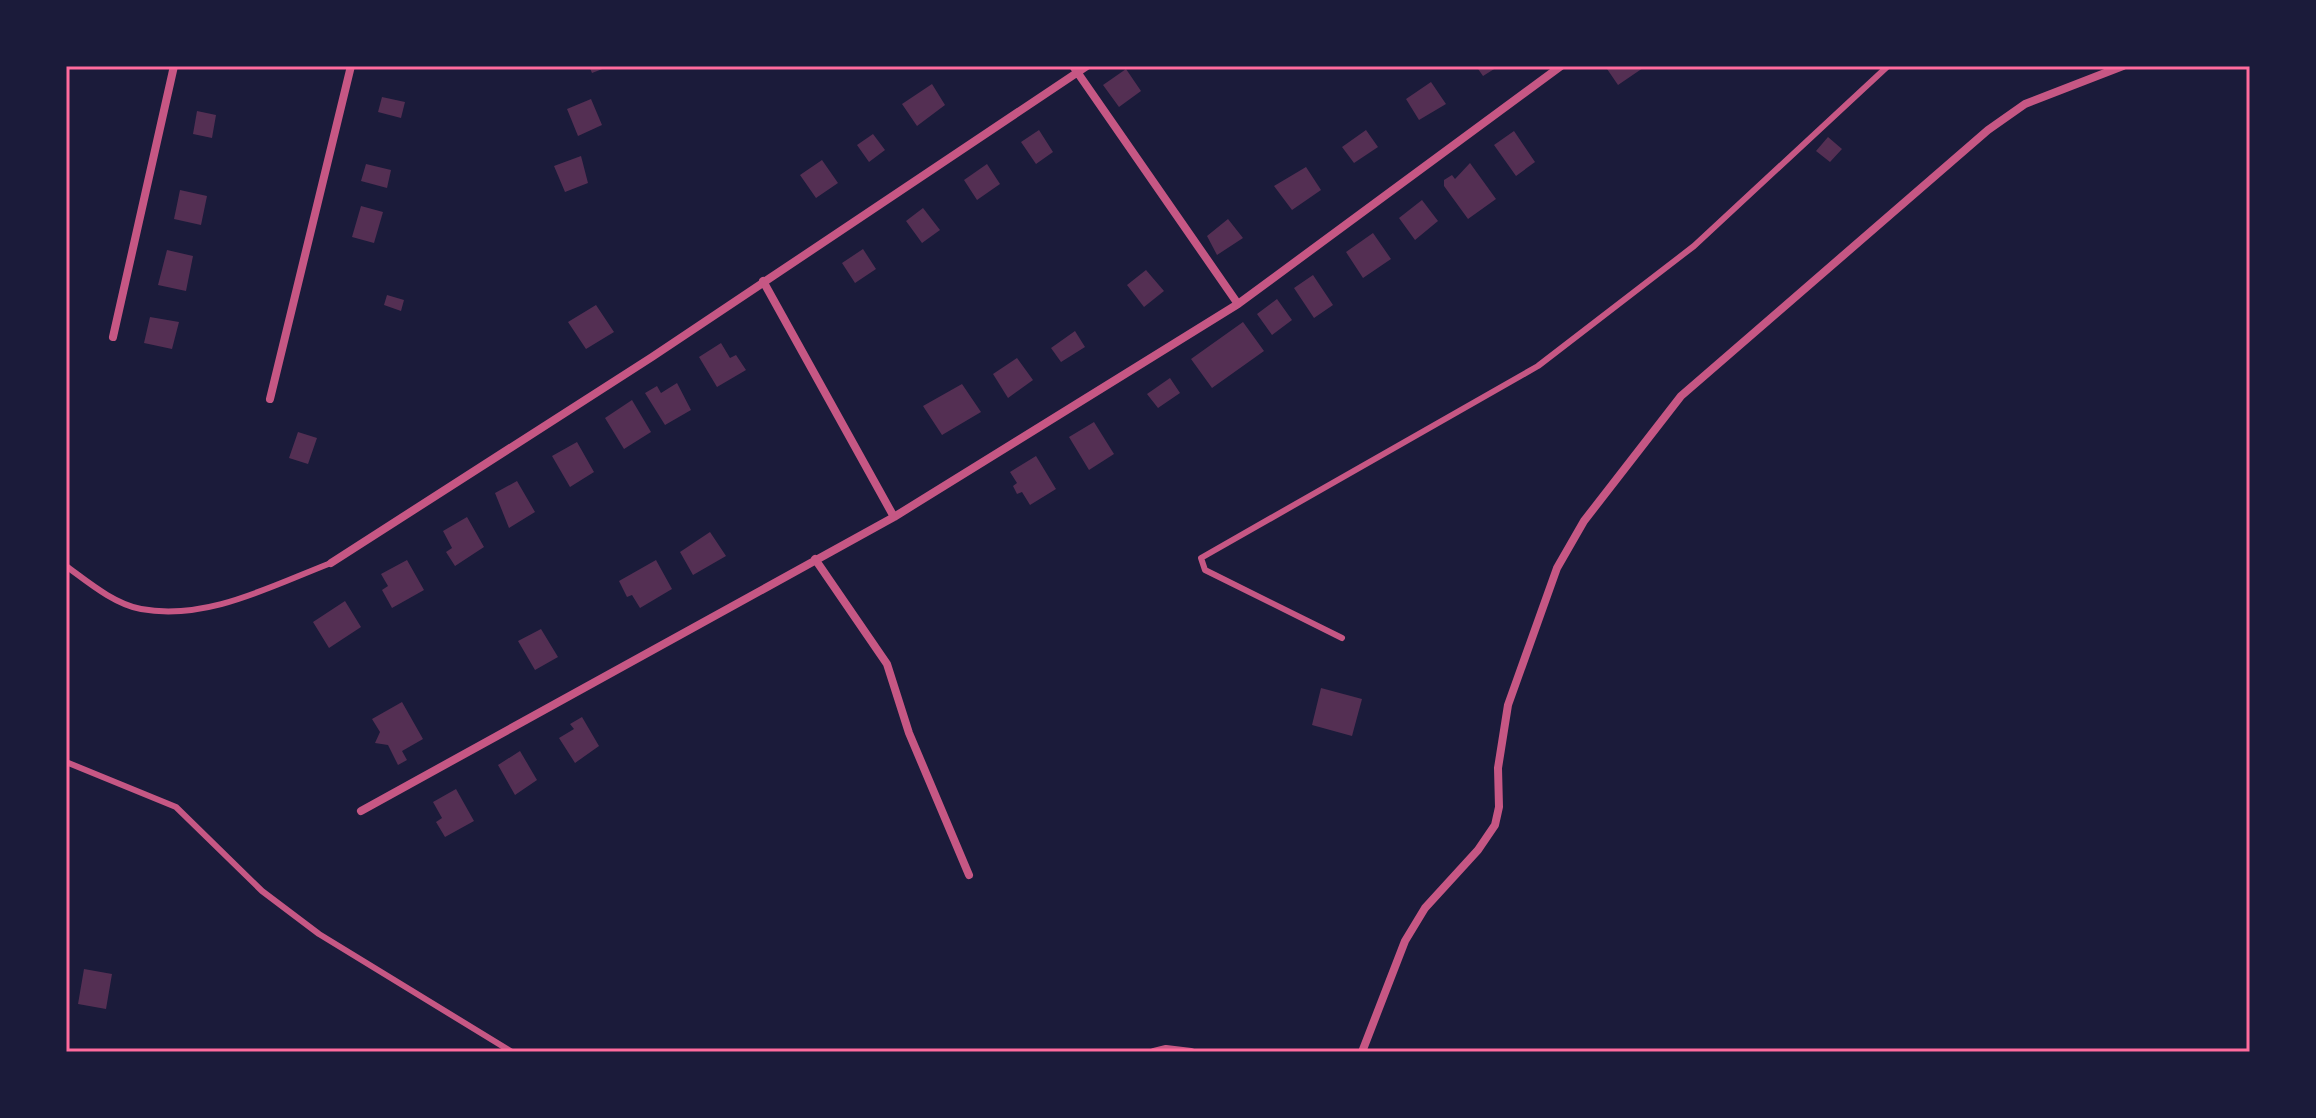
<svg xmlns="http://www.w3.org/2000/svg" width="2316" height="1118" font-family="Manrope,sans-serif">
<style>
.building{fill:#542f53}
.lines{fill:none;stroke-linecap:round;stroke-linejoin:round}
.service{stroke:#c65784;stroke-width:6}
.minor{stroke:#c65784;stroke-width:8}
.neatline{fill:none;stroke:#ff6b9d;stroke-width:3}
</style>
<rect width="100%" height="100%" fill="#1b1b3a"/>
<path class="building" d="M 589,66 L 610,66 L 592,73 Z
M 1476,66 L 1499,66 L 1483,76 Z
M 1605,66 L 1642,66 L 1643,68 L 1618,85 Z
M 1126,69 L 1141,91 L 1119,107 L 1103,85 Z
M 1431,82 L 1446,104 L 1419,120 L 1406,99 Z
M 932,84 L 945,105 L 917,126 L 902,104 Z
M 382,97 L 405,102 L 401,118 L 378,112 Z
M 591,99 L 602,125 L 578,136 L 567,109 Z
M 197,111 L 216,115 L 212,138 L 193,134 Z
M 1039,130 L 1053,152 L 1036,164 L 1021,142 Z
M 1366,130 L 1378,147 L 1354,163 L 1342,147 Z
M 1514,131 L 1535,162 L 1516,176 L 1494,145 Z
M 873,134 L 885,150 L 869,162 L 857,145 Z
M 1828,137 L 1842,149 L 1830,162 L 1816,151 Z
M 581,156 L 588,183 L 565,192 L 554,166 Z
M 822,160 L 838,183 L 816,198 L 800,175 Z
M 1470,163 L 1496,199 L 1468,219 L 1444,186 L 1444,180 L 1452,175 L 1455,179 Z
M 366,164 L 391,170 L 387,188 L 361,181 Z
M 987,164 L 1000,184 L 977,200 L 964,180 Z
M 1306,167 L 1321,190 L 1292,210 L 1274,186 Z
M 180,190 L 207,196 L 201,225 L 174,219 Z
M 1422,200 L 1438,221 L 1415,240 L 1399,218 Z
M 361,206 L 383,212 L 374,243 L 352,237 Z
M 923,208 L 940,230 L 922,243 L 906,221 Z
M 1228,219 L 1243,238 L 1217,255 L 1207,236 Z
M 1373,233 L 1391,259 L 1363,278 L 1346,252 Z
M 863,249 L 876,269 L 855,283 L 842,263 Z
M 167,250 L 193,256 L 186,291 L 158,285 Z
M 1146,270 L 1164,291 L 1144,307 L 1127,285 Z
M 1313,275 L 1333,305 L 1314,318 L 1294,288 Z
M 387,295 L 404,300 L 401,311 L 384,305 Z
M 1277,299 L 1292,320 L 1272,335 L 1257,314 Z
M 596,305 L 614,332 L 586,349 L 568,322 Z
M 150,317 L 179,322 L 172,349 L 144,343 Z
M 1243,322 L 1264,351 L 1212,388 L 1191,359 Z
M 1075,331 L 1085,347 L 1061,362 L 1051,348 Z
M 721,343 L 730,358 L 736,355 L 746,370 L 717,387 L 699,357 Z
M 1017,358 L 1033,380 L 1008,398 L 993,374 Z
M 1170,378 L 1180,393 L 1158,408 L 1147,394 Z
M 677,383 L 691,410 L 665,425 L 645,393 L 657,386 L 661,393 Z
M 962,384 L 981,412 L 942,435 L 923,406 Z
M 632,400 L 651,432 L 624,449 L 605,418 Z
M 1094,422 L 1114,454 L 1089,470 L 1069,437 Z
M 298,432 L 317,438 L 308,464 L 289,458 Z
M 577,442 L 594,472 L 570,487 L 552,456 Z
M 1036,456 L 1056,489 L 1030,505 L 1022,492 L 1017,494 L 1013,486 L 1017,483 L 1010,472 Z
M 517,481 L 535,512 L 509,528 L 495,493 Z
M 467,517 L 484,547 L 455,566 L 446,552 L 452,548 L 443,531 Z
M 710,532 L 726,556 L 693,575 L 680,552 Z
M 407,560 L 424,590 L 392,608 L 382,590 L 388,586 L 381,574 Z
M 656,560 L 672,589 L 640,608 L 632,595 L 627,597 L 619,581 Z
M 345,601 L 361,627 L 329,648 L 313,622 Z
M 541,629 L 558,657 L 535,670 L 518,641 Z
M 1321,688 L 1362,699 L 1352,736 L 1312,725 Z
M 402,702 L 423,739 L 402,751 L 407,760 L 398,765 L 388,745 L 375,743 L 380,732 L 372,719 Z
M 582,717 L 599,746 L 575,763 L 559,738 L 574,729 L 570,724 Z
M 520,751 L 537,780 L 515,795 L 498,765 Z
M 456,789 L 474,821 L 445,837 L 436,822 L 442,818 L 433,802 Z
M 84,969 L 112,974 L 106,1009 L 78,1004 Z"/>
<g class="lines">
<path class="service" d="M 66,566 C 88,582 114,604 141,609 C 207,621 271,586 331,563
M 1342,638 L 1205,570 L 1201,558 L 1538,366 L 1694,246 L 1888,66
M 66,762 L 176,807 L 262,891 L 319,934 L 512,1052"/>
<path class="minor" d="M 1073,66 L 1238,304
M 763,281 L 894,517
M 113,337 L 174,66
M 270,399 L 351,66
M 815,559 L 887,664 L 909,733 L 969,875
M 331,563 L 652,357 L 1087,66
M 361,811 L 894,517 L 1238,304 L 1561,66
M 1154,1052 L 1166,1049 L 1191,1052
M 1362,1052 L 1405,941 L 1425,908 L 1478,850 L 1495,825 L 1499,807 L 1498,768 L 1508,705 L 1557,568 L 1584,521 L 1681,396 L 1988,130 L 2025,104 L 2123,66"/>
</g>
<rect width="2316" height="1118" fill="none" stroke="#1b1b3a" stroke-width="136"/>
<rect x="68" y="68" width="2180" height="982" class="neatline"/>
</svg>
